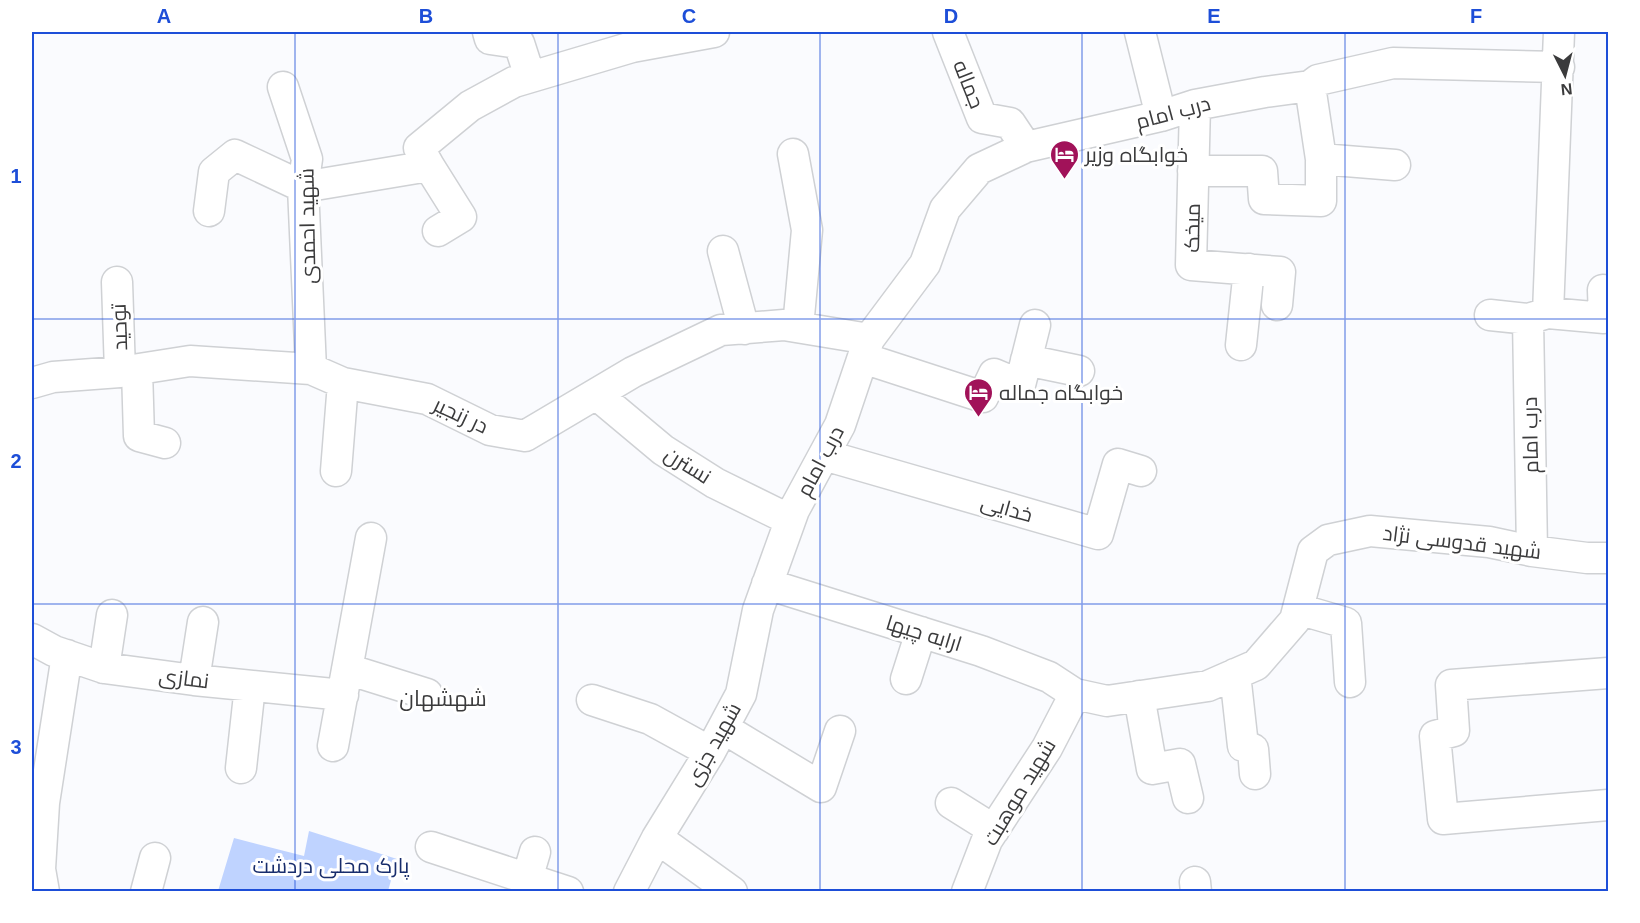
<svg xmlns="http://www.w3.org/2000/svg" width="1640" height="923" font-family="Arial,Cairo,sans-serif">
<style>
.green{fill:#bfd3ff}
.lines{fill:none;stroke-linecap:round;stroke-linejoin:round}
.minor-casing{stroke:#cfd1d4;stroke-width:33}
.minor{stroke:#fff;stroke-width:30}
.grid{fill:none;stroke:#1d4ed8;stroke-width:1.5;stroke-opacity:0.55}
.labels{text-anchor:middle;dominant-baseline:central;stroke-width:6;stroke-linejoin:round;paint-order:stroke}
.street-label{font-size:21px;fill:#3b3b3c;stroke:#fff}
.poi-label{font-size:21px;fill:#3b3b3c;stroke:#fff;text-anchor:start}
.park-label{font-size:21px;fill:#182d6c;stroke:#fff}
.neighbourhood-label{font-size:22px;fill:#3b3b3c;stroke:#fff}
.neatline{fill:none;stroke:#1d4ed8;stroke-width:2}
.grid-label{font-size:20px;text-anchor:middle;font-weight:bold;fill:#1d4ed8}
</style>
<rect width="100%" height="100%" fill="#fafbfe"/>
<path class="green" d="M 309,831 L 397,859 L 388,891 L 218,891 L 234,838 L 304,856 Z"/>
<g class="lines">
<defs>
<path id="minor" d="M 488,32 L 490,39 L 519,43 L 530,77
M 948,32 L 982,118 L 1010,123 L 1026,147
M 1140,32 L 1161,116
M 283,87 L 307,159 L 303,187 L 311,369
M 1195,105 L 1191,265 L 1280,272 L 1277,305
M 793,154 L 807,230 L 798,327
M 1321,159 L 1395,165
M 429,166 L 461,217 L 438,231
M 1193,171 L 1262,171 L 1264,199 L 1321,201 L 1321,159 L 1310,86
M 209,211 L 214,172 L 235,155 L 303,187 L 429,166 L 419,148 L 470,106 L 514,82 L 632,47 L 714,32
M 723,251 L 744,329
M 117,282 L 120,372
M 1548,313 L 1559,32
M 1490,315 L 1528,319 L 1548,313 L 1604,318 L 1603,290
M 1528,319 L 1532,551
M 1241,345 L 1249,269
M 863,358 L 983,397 L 994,374 L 1020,385 L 1035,325
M 1026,360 L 1079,371
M 137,370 L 139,436 L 165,443
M 32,383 L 53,377 L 120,372 L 190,361 L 311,369 L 343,383 L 427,399 L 490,430 L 525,436 L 633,372 L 721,330 L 784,325 L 869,339
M 596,394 L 663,450 L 715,483 L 790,520
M 824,455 L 1098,534 L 1118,464 L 1141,471
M 336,471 L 343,383
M 767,584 L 981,651 L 1049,677 L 1075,694 L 1107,701 L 1208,686 L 1256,665 L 1295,620 L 1313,551 L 1328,540 L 1370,531 L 1489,542 L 1532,551 L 1587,558 L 1608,558
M 1298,609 L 1346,623 L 1350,682
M 32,639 L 54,651 L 104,668 L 194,680 L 343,695
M 104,668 L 112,615
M 347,669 L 427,694
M 1608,673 L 1451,685 L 1454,731 L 1435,736 L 1443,819 L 1608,805
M 1235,674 L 1243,746 L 1253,749 L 1255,774
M 906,679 L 921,632
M 194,680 L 203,622
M 1139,696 L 1152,769 L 1180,764 L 1188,798
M 592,700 L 650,719 L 710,752
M 723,728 L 821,787 L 840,731
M 333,746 L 371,538
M 241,768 L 250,686
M 951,803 L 994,830
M 657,838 L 732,892
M 431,847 L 568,892
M 527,879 L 535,852
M 1195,882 L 1196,892
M 44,892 L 40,869 L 44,803 L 67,655
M 146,892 L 155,858
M 629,892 L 657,838 L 710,752 L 741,694 L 758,610 L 794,510 L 840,425 L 869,339 L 925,264 L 945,209 L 979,169 L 1026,147 L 1161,116 L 1195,105 L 1265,92 L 1310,86 L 1318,80 L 1393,63 L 1559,67
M 967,892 L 987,840 L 1047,748 L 1075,694"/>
</defs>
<use href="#minor" class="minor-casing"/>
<use href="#minor" class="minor"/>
</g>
<path class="grid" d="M 295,32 L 295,892M 558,32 L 558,892M 820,32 L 820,892M 1082,32 L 1082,892M 1345,32 L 1345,892M 32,319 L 1608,319M 32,604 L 1608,604"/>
<defs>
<symbol id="hotel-pin" viewBox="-11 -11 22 30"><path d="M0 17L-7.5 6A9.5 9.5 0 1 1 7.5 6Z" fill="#a11259" stroke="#fff"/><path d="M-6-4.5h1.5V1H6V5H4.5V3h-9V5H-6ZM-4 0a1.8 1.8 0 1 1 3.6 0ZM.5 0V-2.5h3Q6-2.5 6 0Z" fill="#fff"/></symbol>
</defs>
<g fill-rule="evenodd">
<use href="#hotel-pin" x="1048" y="138" width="33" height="45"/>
<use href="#hotel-pin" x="962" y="376" width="33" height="45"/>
</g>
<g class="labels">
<g class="street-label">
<text transform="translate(969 84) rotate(68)">جماله</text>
<text transform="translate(1173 112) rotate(-15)">درب امام</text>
<text transform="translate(307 226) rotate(-91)">شهید احمدی</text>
<text transform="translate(1192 228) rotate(-89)">میخک</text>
<text transform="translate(119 327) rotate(-92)">توحید</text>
<text transform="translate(461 415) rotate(25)">در زنجیر</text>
<text transform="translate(1530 435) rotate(-91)">درب امام</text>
<text transform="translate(820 461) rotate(-62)">درب امام</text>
<text transform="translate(688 465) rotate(32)">نسترن</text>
<text transform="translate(1007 508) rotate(16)">خدایی</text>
<text transform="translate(1462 542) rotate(7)">شهید قدوسی نژاد</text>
<text transform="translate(924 633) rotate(17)">ارابه چیها</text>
<text transform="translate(184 678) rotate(7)">نمازی</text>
<text transform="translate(713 744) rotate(-61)">شهید جزی</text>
<text transform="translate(1019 792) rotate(-59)">شهید موهبت</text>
</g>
<g class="poi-label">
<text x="1085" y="154">خوابگاه وزیر</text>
<text x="999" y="392">خوابگاه جماله</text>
</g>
<g class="park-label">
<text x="331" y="865">پارک محلی دردشت</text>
</g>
<g class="neighbourhood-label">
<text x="443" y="698">شهشهان</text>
</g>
</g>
<rect width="1640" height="923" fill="none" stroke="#ffffff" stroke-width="66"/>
<g transform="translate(1565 75) rotate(174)" stroke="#ffffff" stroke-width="4.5" paint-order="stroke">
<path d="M0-4.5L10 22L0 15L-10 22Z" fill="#3b3b3c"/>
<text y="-9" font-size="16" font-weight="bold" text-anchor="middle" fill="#3b3b3c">N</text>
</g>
<rect x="33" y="33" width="1574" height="857" class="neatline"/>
<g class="grid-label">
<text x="164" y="23">A</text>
<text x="426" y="23">B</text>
<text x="689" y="23">C</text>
<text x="951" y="23">D</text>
<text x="1214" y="23">E</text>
<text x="1476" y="23">F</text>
<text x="16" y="183">1</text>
<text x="16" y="468">2</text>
<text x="16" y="754">3</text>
</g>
</svg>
